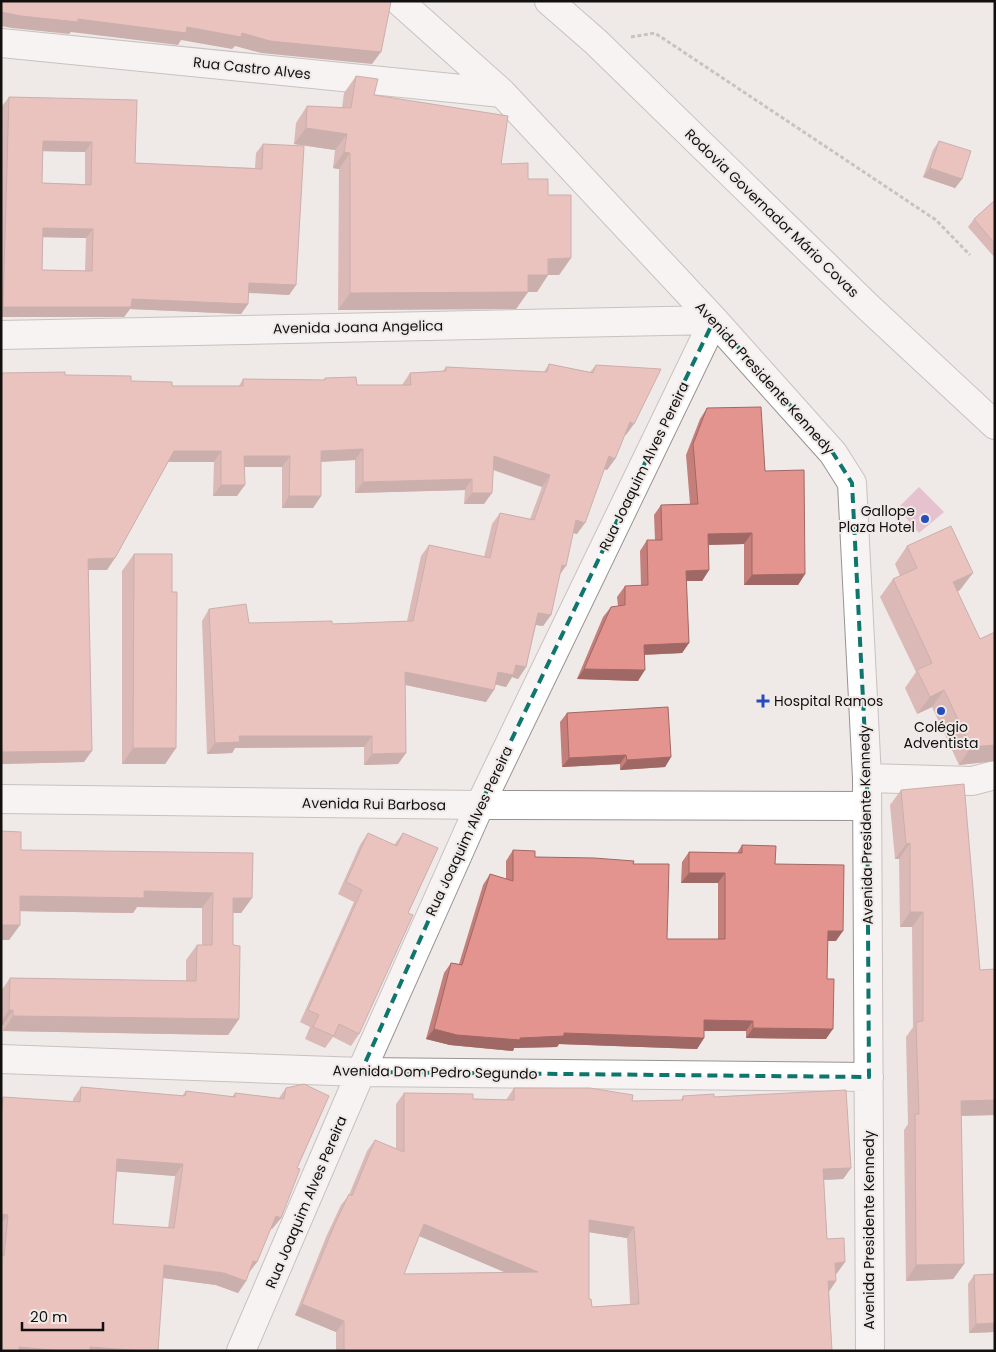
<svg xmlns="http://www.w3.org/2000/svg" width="996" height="1352" font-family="Poppins,sans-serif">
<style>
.water{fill:#dc91af}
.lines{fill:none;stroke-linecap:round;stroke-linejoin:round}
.street-casing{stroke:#989390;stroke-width:30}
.highway-casing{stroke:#989390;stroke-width:30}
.path{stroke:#999593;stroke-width:3;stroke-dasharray:4 2.5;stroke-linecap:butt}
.street{stroke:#fff;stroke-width:28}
.highway{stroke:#fff;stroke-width:28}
.wall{fill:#c47f7b;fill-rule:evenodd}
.shaded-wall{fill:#a06864}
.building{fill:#e4948f;stroke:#a06864;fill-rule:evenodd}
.marked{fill:none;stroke:#0f766e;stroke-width:4;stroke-dasharray:10 6;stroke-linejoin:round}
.poi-dot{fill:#274cbb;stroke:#efeae7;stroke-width:2}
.labels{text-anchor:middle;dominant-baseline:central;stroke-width:4;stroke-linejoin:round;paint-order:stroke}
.street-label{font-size:14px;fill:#12100f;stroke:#efeae7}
.poi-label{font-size:14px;fill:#12100f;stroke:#efeae7;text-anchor:end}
</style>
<rect width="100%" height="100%" fill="#efeae7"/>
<path class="water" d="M 919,487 L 944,512 L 919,533 L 898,508 Z"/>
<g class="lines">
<defs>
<path id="street" d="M 399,1 L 502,93 L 714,320 L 833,453 L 852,483 L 867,778 L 870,1351
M 1,43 L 502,93
M 1,335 L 714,320
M 867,778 L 972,781 L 995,775
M 1,799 L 480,805 L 867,806
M 1,1059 L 361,1072 L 869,1077
M 241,1351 L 361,1072 L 480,805 L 714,320"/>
<path id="highway" d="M 549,1 L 596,42 L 867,306 L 995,425"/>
</defs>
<use href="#street" class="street-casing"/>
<use href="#highway" class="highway-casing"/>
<path class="path" d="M 631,37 L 655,33 L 936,220 L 970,255"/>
<use href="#street" class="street"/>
<use href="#highway" class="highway"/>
</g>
<path class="wall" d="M 356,76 L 374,95 L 528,179 L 548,195 L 571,258 L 559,275 L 548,275 L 537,292 L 528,292 L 516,309 L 338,310 L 339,169 L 333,168 L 335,150 L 294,144 L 296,123 L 307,106 L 342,108 L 344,93 Z
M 9,97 L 135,163 L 255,168 L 256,153 L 263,144 L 296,285 L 289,295 L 248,293 L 248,304 L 241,314 L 130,309 L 124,317 L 1,317 L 1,136 L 2,106 ZM 42,151 L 85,152 L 85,184 L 42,183 ZM 43,237 L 86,238 L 85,271 L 42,270 Z
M 939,141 L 962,179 L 955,188 L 923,177 L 933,150 Z
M 995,200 L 995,258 L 968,227 L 974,219 Z
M 549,364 L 590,372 L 596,365 L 626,435 L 625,435 L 615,459 L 607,470 L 604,469 L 577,534 L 573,533 L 559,576 L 551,615 L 543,626 L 536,625 L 526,667 L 518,679 L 512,677 L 506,687 L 495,684 L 486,702 L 405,685 L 406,753 L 398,764 L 364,765 L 364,747 L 235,748 L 232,753 L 207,754 L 202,621 L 209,609 L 249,623 L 332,624 L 407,621 L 421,556 L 429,545 L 484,557 L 492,524 L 500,513 L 530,519 L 542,487 L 493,470 L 484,504 L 464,504 L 465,490 L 355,493 L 355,460 L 321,462 L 321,496 L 313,508 L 282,508 L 282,467 L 244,467 L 237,496 L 213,496 L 214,462 L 168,462 L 107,570 L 89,570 L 84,762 L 1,764 L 1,373 L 65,375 L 131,381 L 172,386 L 239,386 L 243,379 L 324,380 L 325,378 L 357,385 L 402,385 L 410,373 L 443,371 L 446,367 L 544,372 Z
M 707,408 L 765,471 L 805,574 L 798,585 L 744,585 L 744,544 L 709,545 L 709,570 L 702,581 L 686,581 L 689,643 L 682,653 L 644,655 L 638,681 L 577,679 L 603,617 L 611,607 L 618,606 L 617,597 L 625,586 L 641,586 L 640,551 L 647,540 L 655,540 L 654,515 L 661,505 L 690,504 L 686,455 L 700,419 Z
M 907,546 L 960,590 L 957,592 L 980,639 L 995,632 L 995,761 L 959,765 L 932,707 L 917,714 L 905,688 L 916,672 L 880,597 L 893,579 L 900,576 L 895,564 Z
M 134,554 L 172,592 L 176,748 L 165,764 L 122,764 L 122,571 Z
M 567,713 L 671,757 L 665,767 L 620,770 L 620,764 L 562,767 L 560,722 Z
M 901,790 L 980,970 L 995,1115 L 961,1116 L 964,1264 L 953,1279 L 906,1281 L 904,1130 L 908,1124 L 906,1037 L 913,1027 L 912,927 L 900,927 L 899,859 L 895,859 L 890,805 Z
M 1,831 L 21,850 L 252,898 L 241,913 L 233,913 L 233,945 L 239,1019 L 228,1035 L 3,1031 L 3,1025 L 1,1025 L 1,991 L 10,978 L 186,981 L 186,960 L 197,945 L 202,945 L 202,908 L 137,907 L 133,913 L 20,911 L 20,925 L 9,940 L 1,940 Z
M 368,833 L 394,845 L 403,833 L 408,913 L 359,1034 L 351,1046 L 333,1037 L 325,1048 L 305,1039 L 310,1027 L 300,1022 L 354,902 L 338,894 L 360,845 Z
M 742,845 L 775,864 L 836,941 L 827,941 L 826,1039 L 746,1038 L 746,1031 L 704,1031 L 704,1038 L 697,1049 L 559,1044 L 557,1047 L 514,1048 L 513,1051 L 450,1045 L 426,1039 L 444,973 L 451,963 L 459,964 L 483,885 L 490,874 L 506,879 L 506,861 L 513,850 L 535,857 L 633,864 L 667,939 L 718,939 L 718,883 L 681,883 L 682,862 L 689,852 L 737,853 Z
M 81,1087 L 182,1096 L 186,1091 L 232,1097 L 235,1093 L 279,1098 L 286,1088 L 297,1168 L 281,1218 L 272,1229 L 271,1228 L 257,1262 L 249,1272 L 246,1281 L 238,1293 L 216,1285 L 163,1278 L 1,1351 L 1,1100 L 3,1097 L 73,1102 L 73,1099 ZM 117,1171 L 175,1176 L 168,1228 L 113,1224 Z
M 514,1088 L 632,1101 L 681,1100 L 683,1096 L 714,1097 L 851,1168 L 843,1179 L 824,1180 L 827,1239 L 845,1262 L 837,1273 L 836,1274 L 836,1281 L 829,1292 L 832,1351 L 336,1351 L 336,1332 L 295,1315 L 326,1237 L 341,1205 L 349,1195 L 367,1151 L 375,1140 L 396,1149 L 396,1104 L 404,1093 L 473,1099 L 506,1100 ZM 589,1232 L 627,1238 L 630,1304 L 592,1307 L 589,1299 ZM 419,1236 L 505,1272 L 404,1274 Z
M 974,1275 L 995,1332 L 969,1333 L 968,1284 Z"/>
<path class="shaded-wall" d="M 1,12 L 78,19 L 187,27 L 242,33 L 381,52 L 372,64 L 261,53 L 235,46 L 232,49 L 181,40 L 178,45 L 71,32 L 69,34 L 12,28 L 1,26 Z
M 306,128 L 347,134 L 335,150 L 294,144 Z
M 43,141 L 92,142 L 85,152 L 36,151 Z
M 344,152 L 350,153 L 339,169 L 333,168 Z
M 930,168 L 962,179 L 955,188 L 923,177 Z
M 43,228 L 93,229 L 86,238 L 36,237 Z
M 571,258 L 559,275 L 536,275 L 548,259 Z
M 528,275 L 548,275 L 537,292 L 516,292 Z
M 249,283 L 296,285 L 289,295 L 242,292 Z
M 528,292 L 516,309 L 338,310 L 350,293 Z
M 132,299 L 248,304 L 241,314 L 130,309 L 124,317 L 1,317 L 1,310 L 3,307 Z
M 630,422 L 634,424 L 626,435 L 622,434 Z
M 363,449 L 355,460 L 314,462 L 321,451 Z
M 174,451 L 221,451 L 214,462 L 166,462 Z
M 244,456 L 290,456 L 282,467 L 236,467 Z
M 494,456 L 550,475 L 542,487 L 486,467 Z
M 609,456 L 615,459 L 607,470 L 601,467 Z
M 472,479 L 465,490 L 355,493 L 363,482 Z
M 221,485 L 245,485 L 237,496 L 213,496 Z
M 472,493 L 492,493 L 484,504 L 464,504 Z
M 289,496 L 321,496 L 313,508 L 282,508 Z
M 576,520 L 585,523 L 577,534 L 568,531 Z
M 752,533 L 744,544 L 701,545 L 708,534 Z
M 115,558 L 107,570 L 80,570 L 88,559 Z
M 562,565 L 566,566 L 558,577 Z
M 709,570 L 702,581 L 679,581 L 686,571 Z
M 973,573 L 960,590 L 940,600 L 953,582 Z
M 805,574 L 798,585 L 744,585 L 752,575 Z
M 538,613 L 551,615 L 543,626 L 530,624 Z
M 689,643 L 682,653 L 637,655 L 644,645 Z
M 516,665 L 526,667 L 518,679 L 512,677 L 506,687 L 490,683 L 498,672 Z
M 584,669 L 645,670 L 638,681 L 577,679 Z
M 405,672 L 494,690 L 486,702 L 397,683 Z
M 944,690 L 932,707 L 917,714 L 930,697 Z
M 239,736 L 372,736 L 364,747 L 235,748 L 232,753 L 207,754 L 215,743 Z
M 995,745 L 995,761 L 959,765 L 971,747 Z
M 133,748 L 176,748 L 165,764 L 122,764 Z
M 92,751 L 84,762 L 1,764 L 1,752 Z
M 406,753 L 398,764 L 364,765 L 372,754 Z
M 626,755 L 620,764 L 562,767 L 569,758 Z
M 671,757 L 665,767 L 620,770 L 627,760 Z
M 910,843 L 899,859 L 895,859 L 906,844 Z
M 689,873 L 725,873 L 718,883 L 681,883 Z
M 144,891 L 213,893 L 202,908 L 137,907 L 133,913 L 10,911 L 20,896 Z
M 233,898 L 252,898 L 241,913 L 222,913 Z
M 910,912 L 923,912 L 912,927 L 900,927 Z
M 1,925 L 20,925 L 9,940 L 1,940 Z
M 828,931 L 843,931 L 836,941 L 820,941 Z
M 9,1010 L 13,1010 L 3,1025 L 1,1025 L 1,1022 Z
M 13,1016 L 239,1019 L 228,1035 L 3,1031 Z
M 704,1020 L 753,1021 L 746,1031 L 697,1031 Z
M 753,1028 L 833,1029 L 826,1039 L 746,1038 Z
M 434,1029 L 520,1038 L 564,1033 L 704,1038 L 697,1049 L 559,1044 L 557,1047 L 514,1048 L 513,1051 L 450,1045 L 426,1039 Z
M 995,1100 L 995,1115 L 950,1116 L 961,1101 Z
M 117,1159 L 183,1164 L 175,1176 L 109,1171 Z
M 851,1168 L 843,1179 L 815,1180 L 823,1169 Z
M 1,1214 L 8,1215 L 1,1224 Z
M 276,1216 L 281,1218 L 272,1229 L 268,1227 Z
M 589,1220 L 634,1227 L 627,1238 L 581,1231 Z
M 424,1224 L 538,1272 L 530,1283 L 417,1235 Z
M 253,1261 L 257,1262 L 248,1274 Z
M 845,1262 L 837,1273 L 828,1274 L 835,1263 Z
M 964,1264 L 953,1279 L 906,1281 L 916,1265 Z
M 164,1265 L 224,1273 L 246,1281 L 238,1293 L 216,1285 L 156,1277 Z
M 828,1281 L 836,1281 L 828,1292 Z
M 302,1304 L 344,1321 L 336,1332 L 295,1315 Z
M 995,1323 L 995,1332 L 969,1333 L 976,1324 Z
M 19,1347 L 61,1351 L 16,1351 Z
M 90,1347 L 143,1351 L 87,1351 Z"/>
<path class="building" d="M 1,1 L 390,1 L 391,2 L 381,52 L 270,41 L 242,33 L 241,37 L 187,27 L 186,33 L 78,19 L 78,22 L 21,16 L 1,12 Z
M 356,76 L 378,79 L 374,95 L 508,116 L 501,164 L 528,163 L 528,179 L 548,179 L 548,195 L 571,195 L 571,258 L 548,259 L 548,275 L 528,275 L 528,292 L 350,293 L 350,153 L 344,152 L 347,134 L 306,128 L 307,106 L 351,108 Z
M 9,97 L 137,100 L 135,163 L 262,169 L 263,144 L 304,146 L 296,285 L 249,283 L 248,304 L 132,299 L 131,307 L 3,307 ZM 43,141 L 92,142 L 91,185 L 42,183 ZM 43,228 L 93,229 L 92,271 L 42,270 Z
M 939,141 L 971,151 L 962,179 L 930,168 Z
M 995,200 L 995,244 L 974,219 Z
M 549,364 L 593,373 L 596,365 L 661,369 L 634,424 L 630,422 L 615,459 L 609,456 L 585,523 L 576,520 L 566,566 L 562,565 L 551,615 L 538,613 L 526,667 L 516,665 L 513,675 L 498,672 L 494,690 L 405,672 L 406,753 L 372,754 L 372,736 L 239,736 L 240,742 L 215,743 L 209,609 L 246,604 L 249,623 L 332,621 L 332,624 L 413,621 L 429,545 L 490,558 L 500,513 L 534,520 L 550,475 L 494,456 L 492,493 L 472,493 L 472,479 L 363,482 L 363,449 L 321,451 L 321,496 L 289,496 L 290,456 L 244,456 L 245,485 L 221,485 L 221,451 L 174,451 L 115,558 L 88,559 L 92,751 L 1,752 L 1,373 L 65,372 L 65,375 L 131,376 L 131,381 L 172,382 L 172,386 L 243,386 L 243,379 L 325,380 L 325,378 L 356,377 L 357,385 L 411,385 L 410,373 L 446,371 L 446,367 L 547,372 Z
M 761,407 L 765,471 L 804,470 L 805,574 L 752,575 L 752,533 L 708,534 L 709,570 L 686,571 L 689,643 L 644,645 L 645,670 L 584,669 L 611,607 L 625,605 L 625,586 L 648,585 L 647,540 L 662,540 L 661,505 L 698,504 L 693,444 L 707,408 Z
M 951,526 L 973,573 L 953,582 L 980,639 L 995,632 L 995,745 L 971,747 L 944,690 L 930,697 L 917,670 L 932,663 L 893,579 L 917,568 L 907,546 Z
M 134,554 L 172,554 L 172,592 L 177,592 L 176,748 L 133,748 Z
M 668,707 L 671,757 L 627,760 L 626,755 L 569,758 L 567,713 Z
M 964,784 L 980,970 L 995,969 L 995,1100 L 961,1101 L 964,1264 L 916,1265 L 915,1114 L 919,1114 L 916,1022 L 923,1021 L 923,912 L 910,912 L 910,843 L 906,844 L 901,790 Z
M 1,831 L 21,832 L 21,850 L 253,853 L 252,898 L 233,898 L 233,945 L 240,946 L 239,1019 L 13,1016 L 13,1010 L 9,1010 L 10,978 L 196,981 L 197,945 L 212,945 L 213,893 L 144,891 L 144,898 L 20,896 L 20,925 L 1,925 Z
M 368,833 L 397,846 L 403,833 L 438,848 L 408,913 L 413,915 L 359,1034 L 339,1024 L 334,1036 L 313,1027 L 319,1015 L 308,1010 L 362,890 L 346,882 Z
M 742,845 L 776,846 L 775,864 L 844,865 L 843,931 L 828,931 L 827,979 L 834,979 L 833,1029 L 753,1028 L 753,1021 L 704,1020 L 704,1038 L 564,1033 L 564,1036 L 520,1038 L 520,1040 L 457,1035 L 434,1029 L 451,963 L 462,965 L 490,874 L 513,881 L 513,850 L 535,851 L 535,857 L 594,858 L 634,861 L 633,864 L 669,864 L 667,939 L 725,939 L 725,873 L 689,873 L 689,852 L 742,853 Z
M 304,1084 L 329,1096 L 297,1168 L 300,1169 L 281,1218 L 276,1216 L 257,1262 L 253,1261 L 246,1281 L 224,1273 L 164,1265 L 158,1351 L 143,1351 L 90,1347 L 90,1351 L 62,1351 L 19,1347 L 19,1351 L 1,1351 L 1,1255 L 4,1256 L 8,1215 L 1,1214 L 1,1117 L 3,1097 L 80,1102 L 81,1087 L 185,1096 L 186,1091 L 235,1097 L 235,1093 L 284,1099 L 286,1088 ZM 117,1159 L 183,1164 L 174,1228 L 113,1224 Z
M 514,1088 L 590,1088 L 633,1095 L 632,1101 L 683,1100 L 683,1096 L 714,1094 L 714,1097 L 846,1090 L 851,1168 L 823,1169 L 827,1239 L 844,1238 L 845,1262 L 835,1263 L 836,1281 L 828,1281 L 832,1351 L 344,1351 L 344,1321 L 302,1304 L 334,1226 L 349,1194 L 352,1196 L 375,1140 L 404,1152 L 404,1093 L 473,1094 L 473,1099 L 514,1100 ZM 589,1220 L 634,1227 L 639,1304 L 592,1307 L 591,1299 L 589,1299 ZM 424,1224 L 538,1272 L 404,1274 Z
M 995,1274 L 995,1323 L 976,1324 L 974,1275 Z"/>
<path d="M0 0H996V1352H0ZM 714,320 L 833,453 L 852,483 L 867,778 L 869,1077 L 361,1072 L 480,805 Z" fill="#efeae7" fill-opacity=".55" fill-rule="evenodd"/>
<path class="marked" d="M 714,320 L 833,453 L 852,483 L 867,778 L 869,1077 L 361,1072 L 480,805 Z"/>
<g class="poi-dot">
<circle cx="925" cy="519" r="5"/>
<path d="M760.5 693.5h5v5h5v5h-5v5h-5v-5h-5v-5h5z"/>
<circle cx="941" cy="711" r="5"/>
</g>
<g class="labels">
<g class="street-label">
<text transform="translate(252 68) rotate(6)">Rua Castro Alves</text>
<text transform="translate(772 213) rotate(44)">Rodovia Governador Mário Covas</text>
<text transform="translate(358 327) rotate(-1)">Avenida Joana Angelica</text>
<text transform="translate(765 378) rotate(48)">Avenida Presidente Kennedy</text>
<text transform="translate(644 466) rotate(-64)">Rua Joaquim Alves Pereira</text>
<text transform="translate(374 804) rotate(1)">Avenida Rui Barbosa</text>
<text transform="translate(866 825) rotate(-91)">Avenida Presidente Kennedy</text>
<text transform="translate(469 831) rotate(-65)">Rua Joaquim Alves Pereira</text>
<text transform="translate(435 1072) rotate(1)">Avenida Dom Pedro Segundo</text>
<text transform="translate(306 1202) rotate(-67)">Rua Joaquim Alves Pereira</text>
<text transform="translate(869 1230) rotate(-90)">Avenida Presidente Kennedy</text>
</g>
<g class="poi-label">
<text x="915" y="511">Gallope<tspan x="915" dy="16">Plaza Hotel</tspan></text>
<text x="774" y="701" text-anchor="start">Hospital Ramos</text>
<text x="941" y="727" text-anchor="middle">Colégio<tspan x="941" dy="16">Adventista</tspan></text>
</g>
</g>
<rect width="996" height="1352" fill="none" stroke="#12100f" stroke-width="5"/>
<path d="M22 1322v8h81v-8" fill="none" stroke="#12100f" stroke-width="2.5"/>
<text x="30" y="1322" font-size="15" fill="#12100f" stroke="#efeae7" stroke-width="4" paint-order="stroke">20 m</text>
</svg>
